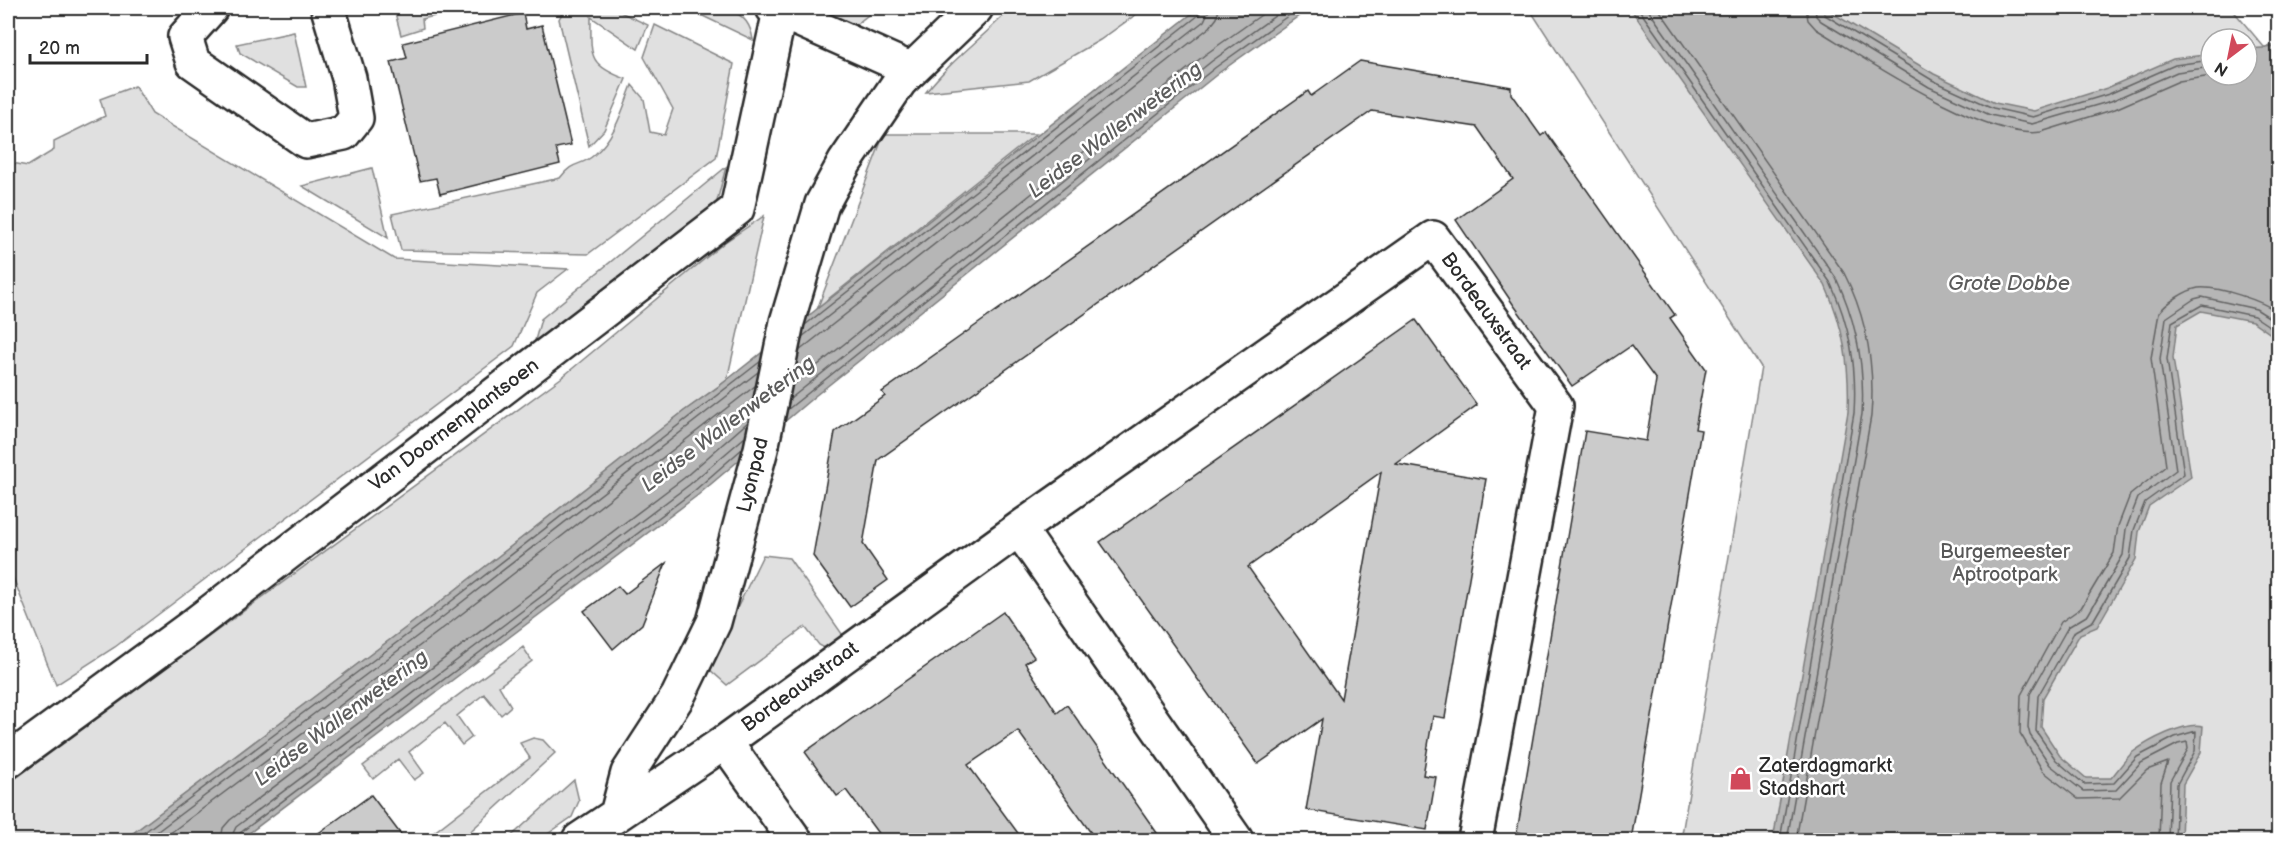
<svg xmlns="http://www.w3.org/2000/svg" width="2286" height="848" font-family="'Balsamiq Sans',sans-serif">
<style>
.green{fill:#e0e0e0;stroke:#868686;stroke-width:1.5;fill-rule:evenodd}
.water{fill:#b6b6b6;stroke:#7e7e7e;stroke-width:1.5}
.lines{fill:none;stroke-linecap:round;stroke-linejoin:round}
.shore{stroke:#636363;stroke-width:1.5}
.building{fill:#cbcbcb;stroke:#2b2b2b;stroke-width:1.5;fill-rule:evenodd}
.minor-casing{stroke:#2b2b2b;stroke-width:38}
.minor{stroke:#fff;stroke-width:33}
.labels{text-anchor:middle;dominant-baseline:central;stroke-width:5;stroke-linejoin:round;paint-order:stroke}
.street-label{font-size:20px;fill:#2b2b2b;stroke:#fff}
.park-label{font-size:20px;fill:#585858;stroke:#fff}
.poi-label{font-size:20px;fill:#2b2b2b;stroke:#fff;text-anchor:start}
.water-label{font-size:21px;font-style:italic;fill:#5c5c5c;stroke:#fff}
</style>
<rect width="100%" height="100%" fill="#fff"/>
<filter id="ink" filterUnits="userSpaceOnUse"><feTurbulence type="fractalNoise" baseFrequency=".0167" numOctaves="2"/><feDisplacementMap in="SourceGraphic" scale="12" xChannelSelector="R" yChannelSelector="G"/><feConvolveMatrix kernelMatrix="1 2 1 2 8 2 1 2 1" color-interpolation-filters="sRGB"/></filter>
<g filter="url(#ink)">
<path class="green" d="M 397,8 L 469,8 L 422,19 L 423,28 L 401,35 L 394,9 Z
M 565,8 L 612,8 L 648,25 L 638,49 L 591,17 C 591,55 587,65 626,79 L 604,130 L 589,146 L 559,19 Z
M 686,8 C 714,7 748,3 753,40 Z
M 816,8 L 877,8 L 854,26 Z
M 1011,8 L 1145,8 L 1100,40 L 1029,81 L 926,92 C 952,59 983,38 1011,8 Z
M 1529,8 L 2231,8 L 2264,47 L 2278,45 L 2278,840 L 1681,840 L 1761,367 ZM 2211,39 L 2247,39 L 2247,75 L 2211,75 Z
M 655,25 L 734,64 L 716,158 L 588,254 L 401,250 L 392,214 L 560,178 C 573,160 581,167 594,155 C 615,137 622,111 632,85 L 644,99 L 650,132 L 664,135 L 673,109 L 644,57 Z
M 294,32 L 306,87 L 298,87 L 240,53 L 237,44 Z
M 135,86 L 152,114 L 394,259 L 568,269 L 537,293 L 514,346 L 115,647 L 56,685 L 8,565 L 8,155 L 12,163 L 28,166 L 54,150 L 54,141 L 105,116 L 100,99 Z
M 884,134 L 1036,134 L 818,307 Z
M 726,167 L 716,205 L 534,344 L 541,319 Z
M 372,168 L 388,238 L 302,186 Z
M 764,216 L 727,380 L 684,411 L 436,605 L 124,840 L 8,840 L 8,784 L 561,378 L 725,242 Z
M 763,555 L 789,558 L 847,641 L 832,652 L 819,645 L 805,627 L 727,685 L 708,668 Z
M 523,647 L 532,661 L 499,686 L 511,706 L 501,715 L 484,694 L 457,716 L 472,737 L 462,745 L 445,723 L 409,752 L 424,773 L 414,780 L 398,759 L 373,779 L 363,766 Z
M 533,738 L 543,740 L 555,753 L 461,840 L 424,840 L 530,758 L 520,743 Z
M 574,780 L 579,801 L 572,817 L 539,840 L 507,840 Z"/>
<path class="water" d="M 1199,8 L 1310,8 L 1220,72 L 815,396 L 698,495 L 240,840 L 124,840 L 436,605 L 684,411 L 718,387 Z
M 1630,8 L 1824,8 L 1934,74 L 1995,103 L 2034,111 L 2107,88 L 2173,59 L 2211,54 L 2211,75 L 2247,75 L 2247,49 L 2278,47 L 2278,339 L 2252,321 L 2201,311 L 2177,325 L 2173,358 L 2191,477 L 2149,506 L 2139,532 L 2136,559 L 2097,627 L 2080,634 L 2043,698 L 2041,727 L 2060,756 L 2086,778 L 2111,778 C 2118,770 2125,759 2133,752 C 2148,741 2185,721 2203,726 L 2201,752 L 2183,784 L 2181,840 L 1773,840 L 1848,412 C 1850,366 1844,327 1825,285 Z"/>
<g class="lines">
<path class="shore" d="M 1638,8 L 1830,282 C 1850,325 1857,366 1854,413 L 1780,840
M 1647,8 L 1836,278 C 1857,322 1865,366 1862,414 L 1787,840
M 1658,8 L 1844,273 C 1867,318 1875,366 1871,416 L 1796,840
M 1806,8 L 1808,20 L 1816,29 C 1864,58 1986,141 2041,132 L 2115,109 L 2179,81 L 2218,75
M 1815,8 L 1816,16 L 1821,21 L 1929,87 L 1990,115 L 2032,124 L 2111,101 L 2177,72 L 2211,67
M 1822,8 L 1825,15 L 1932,80 L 1993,108 L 2033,117 L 2109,94 L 2175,65 L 2211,60
M 805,325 L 1199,15 L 1202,8
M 802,337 L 1204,21 L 1210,8
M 799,351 L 1210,27 L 1217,18 L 1219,8
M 793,385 L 1206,54 L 1271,8
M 790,399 L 1212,61 L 1286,8
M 787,410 L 1216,67 L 1299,8
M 134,840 L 440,610 L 761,361
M 146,840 L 444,616 L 758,372
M 161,840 L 450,623 L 755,386
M 221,840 L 223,828 L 230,820 L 684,478 L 748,422
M 230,840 L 236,827 L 689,485 L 745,437
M 237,840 L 240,833 L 694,491 L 742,449
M 2159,840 L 2161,783 L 2168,762 L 2147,770 L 2119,798 L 2078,799 L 2043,771 L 2020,733 L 2021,695 L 2061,622 L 2081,608 L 2114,553 L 2118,526 L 2130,495 L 2166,466 L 2151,358 L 2159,313 C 2166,303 2186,290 2198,288 C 2219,286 2262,301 2278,312
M 2168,840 L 2170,781 L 2188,749 L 2187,742 L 2178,744 L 2141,763 L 2116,790 L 2083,791 L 2050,765 L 2030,735 L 2028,727 L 2030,694 L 2068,627 L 2088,615 L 2123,555 L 2126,529 L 2138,498 L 2176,470 L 2160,359 L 2166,318 L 2194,299 L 2202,297 L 2256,309 L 2278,323
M 2175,840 L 2177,784 L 2195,751 L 2196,731 L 2175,737 L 2137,757 L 2114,783 L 2084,784 L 2056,760 L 2036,731 L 2038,696 L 2075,631 L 2093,621 L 2130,558 L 2134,530 L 2145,502 L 2184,474 L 2167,359 L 2172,322 L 2202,305 L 2254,316 L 2278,332"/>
</g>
<path class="building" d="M 523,13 L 526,29 L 542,25 L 571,145 L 556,148 L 560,164 L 440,194 L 436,178 L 420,181 L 391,62 L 407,58 L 403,43 Z
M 1360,61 L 1511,87 L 1511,94 L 1541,136 L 1546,132 L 1675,315 L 1670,318 L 1706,369 L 1695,429 L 1701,430 L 1631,840 L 1569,840 L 1517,832 L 1585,431 L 1646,441 L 1656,380 L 1631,346 L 1572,386 L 1513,304 L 1456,220 L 1513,179 L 1477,127 L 1372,111 L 878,460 L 863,544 L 888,580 L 850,607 L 813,556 L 835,432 L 885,396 L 882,392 L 982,321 L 1308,91 L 1311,96 Z
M 1416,320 L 1477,405 L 1396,464 L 1486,479 L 1445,718 L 1433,716 L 1423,775 L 1436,777 L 1427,830 L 1306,810 L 1322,719 L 1258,764 L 1100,542 ZM 1381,472 L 1370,534 L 1341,699 L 1248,567 Z
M 666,563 L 642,624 L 613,649 L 584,611 L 618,586 L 625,594 Z
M 1003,612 L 1034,657 L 1025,663 L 1057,713 L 1067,705 L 1162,840 L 1096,840 L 1018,731 L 968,765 L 1023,840 L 883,840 L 846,790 L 837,796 L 805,752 Z
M 371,795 L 405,840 L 309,840 Z"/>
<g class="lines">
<defs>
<path id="minor" d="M 211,8 L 185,37 L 193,62 L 306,141 L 344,133 L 356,118 L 349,78 L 328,8
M 773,8 L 910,69
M 1019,529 L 1236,840
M 725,742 L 795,840
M 8,761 L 191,627 L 737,209 L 780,11
M 617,814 L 628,773 L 678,696 L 714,622 L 761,449 L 787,322 L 822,204 L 845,162 L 900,81 L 976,8
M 579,840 L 725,742 L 1019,529 L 1433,238 L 1556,406 L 1475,840"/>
</defs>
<use href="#minor" class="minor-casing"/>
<use href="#minor" class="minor"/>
</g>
</g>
<defs>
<symbol id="shop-bare" viewBox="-9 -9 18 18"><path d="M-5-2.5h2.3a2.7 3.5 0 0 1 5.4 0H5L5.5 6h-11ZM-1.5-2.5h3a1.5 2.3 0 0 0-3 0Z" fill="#d1495b" stroke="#fff" stroke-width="2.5" paint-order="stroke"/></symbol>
</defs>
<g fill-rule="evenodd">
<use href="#shop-bare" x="1724" y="762" width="33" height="33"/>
</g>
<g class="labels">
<g class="street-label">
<text transform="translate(1486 311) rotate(54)">Bordeauxstraat</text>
<text transform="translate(454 425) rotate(-37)">Van Doornenplantsoen</text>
<text transform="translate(753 475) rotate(-76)">Lyonpad</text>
<text transform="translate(800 687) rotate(-36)">Bordeauxstraat</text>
</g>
<g class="park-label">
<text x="2005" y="552">Burgemeester<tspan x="2005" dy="23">Aptrootpark</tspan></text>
</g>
<g class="poi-label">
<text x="1759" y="766">Zaterdagmarkt<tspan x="1759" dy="23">Stadshart</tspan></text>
</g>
<g class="water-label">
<text transform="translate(1115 130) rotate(-37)">Leidse Wallenwetering</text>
<text x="2009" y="283">Grote Dobbe</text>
<text transform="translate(728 424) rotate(-37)">Leidse Wallenwetering</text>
<text transform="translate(341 718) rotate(-37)">Leidse Wallenwetering</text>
</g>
</g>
<rect width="2286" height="848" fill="none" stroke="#fff" stroke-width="30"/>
<rect x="15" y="15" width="2256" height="818" fill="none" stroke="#2b2b2b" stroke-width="2" filter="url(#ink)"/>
<g transform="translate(2229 57) rotate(212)"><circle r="28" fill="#ffffff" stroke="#aaaaaa" stroke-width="1.5"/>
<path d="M0-4.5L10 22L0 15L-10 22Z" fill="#d1495b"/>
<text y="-9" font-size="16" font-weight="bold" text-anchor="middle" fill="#2b2b2b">N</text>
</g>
<path d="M30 54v9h117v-9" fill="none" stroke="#2b2b2b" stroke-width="3"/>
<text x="39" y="54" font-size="18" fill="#2b2b2b" stroke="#ffffff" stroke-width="4.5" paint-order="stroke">20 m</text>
</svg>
